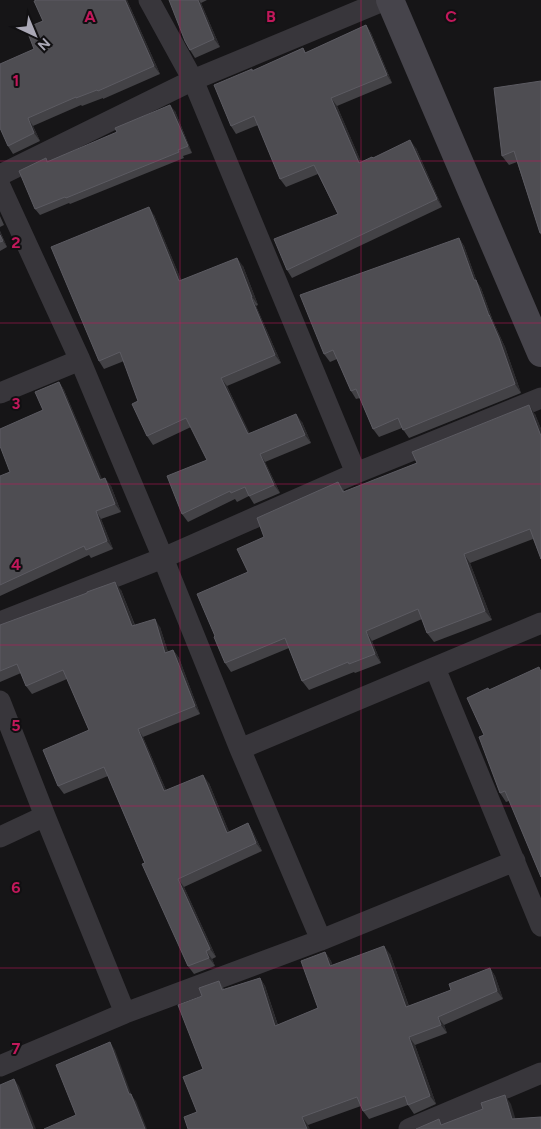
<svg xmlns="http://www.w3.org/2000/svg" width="541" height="1129" font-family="Figtree,sans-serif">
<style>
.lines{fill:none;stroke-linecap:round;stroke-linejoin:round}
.minor{stroke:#38363b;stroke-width:21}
.secondary{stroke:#46444b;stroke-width:28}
.wall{fill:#434246}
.shaded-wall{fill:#2c2b2e}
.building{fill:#4e4d52;stroke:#5c5b62}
.grid{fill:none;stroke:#c2185b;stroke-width:1;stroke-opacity:0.55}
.grid-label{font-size:16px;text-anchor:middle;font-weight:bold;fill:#c2185b;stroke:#111012;stroke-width:4;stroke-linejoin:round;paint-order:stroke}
</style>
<rect width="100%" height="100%" fill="#161517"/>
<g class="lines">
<path class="minor" d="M 149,0 L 193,80 L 356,473
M 0,175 L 193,80 L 385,0
M 0,186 L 80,360 L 163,558 L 240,749 L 321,940
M 0,393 L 80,360
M 0,622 L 163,558 L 356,473 L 541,398
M 435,668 L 541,926
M 0,701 L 45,816 L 125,1013
M 240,749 L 541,623
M 0,837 L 45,816
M 0,1066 L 125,1013 L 321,940 L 515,861
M 409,1129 L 541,1073"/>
<path class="secondary" d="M 390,0 L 541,353"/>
</g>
<path class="wall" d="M 127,0 L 160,74 L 103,99 L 103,98 L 82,106 L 81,105 L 33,126 L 40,141 L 13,154 L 8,146 L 34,49 Z
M 169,0 L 207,0 L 201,3 L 220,47 L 195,58 L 190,50 Z
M 366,25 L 371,33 L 392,83 L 337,106 L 361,162 L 373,158 L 416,148 L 442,207 L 292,278 L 287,270 L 338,214 L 318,174 L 286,187 L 280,179 L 258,125 L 236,134 L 231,126 L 252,69 L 253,71 L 303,48 L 306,53 Z
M 541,81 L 541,235 L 517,162 L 509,165 L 502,156 Z
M 175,111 L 192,153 L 183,156 L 184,158 L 70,204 L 69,203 L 40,215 L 35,209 L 46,158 L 48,161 Z
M 154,215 L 181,280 L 243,266 L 258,305 L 256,306 L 281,363 L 227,386 L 249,433 L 302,422 L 311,443 L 265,462 L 280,493 L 254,504 L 249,496 L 237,502 L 235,499 L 188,522 L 182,514 L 207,460 L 191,427 L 153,445 L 147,436 L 138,401 L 124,361 L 104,369 L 99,361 Z
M 0,216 L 4,225 L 0,227 Z
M 0,231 L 7,247 L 0,251 Z
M 459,238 L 464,246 L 477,282 L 481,288 L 493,321 L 505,347 L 521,393 L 409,438 L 402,428 L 379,437 L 373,429 L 360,398 L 356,399 L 351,391 L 337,359 L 330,362 L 324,354 Z
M 59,382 L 64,390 L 102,480 L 111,486 L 121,512 L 101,519 L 113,549 L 91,558 L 89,555 L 0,596 L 0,476 L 10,472 Z
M 535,414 L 541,429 L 541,559 L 533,539 L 470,563 L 492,620 L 434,642 L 427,633 L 422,619 L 372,641 L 381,663 L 355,673 L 354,672 L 309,690 L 302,681 L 289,648 L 231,672 L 225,663 L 215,636 L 248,572 L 338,482 L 345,492 L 417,463 Z
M 121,590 L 135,625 L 160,627 L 168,652 L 173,650 L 179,658 L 200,714 L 143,737 L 166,790 L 209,783 L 229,832 L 248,823 L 253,832 L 262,851 L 184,887 L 216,957 L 212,959 L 215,966 L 194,974 L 188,966 L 108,776 L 64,794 L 58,786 L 89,730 L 67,679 L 32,694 L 26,686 L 21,673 L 0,682 L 0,625 Z
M 489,689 L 509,801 L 506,802 L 500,793 L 484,735 Z
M 325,952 L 331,961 L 332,965 L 390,954 L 409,1006 L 451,990 L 490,968 L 495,976 L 503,999 L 444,1025 L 447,1033 L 415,1045 L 436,1104 L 414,1114 L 408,1105 L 369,1119 L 363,1111 L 361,1106 L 308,1125 L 197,1112 L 203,1069 L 202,996 L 219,981 L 224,989 L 260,978 L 265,986 L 278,1025 L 318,1008 Z"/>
<path class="shaded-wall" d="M 125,0 L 127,0 L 160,74 L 154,66 Z
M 198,0 L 199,0 L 201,3 L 220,47 L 214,39 Z
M 366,25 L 371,33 L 392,83 L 387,75 Z
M 331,98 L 337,106 L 365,171 L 359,163 Z
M 170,105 L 175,111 L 192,153 L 188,146 Z
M 28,118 L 33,126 L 40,141 L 34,133 Z
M 410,140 L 416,148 L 442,207 L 437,199 Z
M 149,207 L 154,215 L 185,289 L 179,281 Z
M 0,231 L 7,247 L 3,241 L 0,235 Z
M 459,238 L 464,246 L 477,282 L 481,288 L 493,321 L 505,347 L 521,393 L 515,384 L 474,280 Z
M 237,258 L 243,266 L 258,305 L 252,297 Z
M 251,297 L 256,306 L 281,363 L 275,355 Z
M 221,378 L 227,386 L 254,442 L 248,434 Z
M 59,382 L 64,390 L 106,488 L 100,480 Z
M 529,405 L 535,414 L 541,429 L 541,436 Z
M 296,414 L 302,422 L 311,443 L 305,435 Z
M 260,454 L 265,462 L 280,493 L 274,485 Z
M 105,478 L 111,486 L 121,512 L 115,504 Z
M 96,511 L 101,519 L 113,549 L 107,541 Z
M 464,554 L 470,563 L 492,620 L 485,611 Z
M 115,582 L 121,590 L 138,634 L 132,626 Z
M 155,619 L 160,627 L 171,661 L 165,653 Z
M 366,631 L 372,641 L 381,663 L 375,654 Z
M 173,650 L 179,658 L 200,714 L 195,706 Z
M 138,729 L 143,737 L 170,799 L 164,791 Z
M 203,775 L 209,783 L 233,841 L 227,833 Z
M 248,823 L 253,832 L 262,851 L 256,843 Z
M 178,879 L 184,887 L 216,957 L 210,949 Z
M 384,946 L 390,954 L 412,1015 L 406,1007 Z
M 206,951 L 212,959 L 215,966 L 209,958 Z
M 325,952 L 331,961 L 336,974 L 330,966 Z
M 490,968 L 495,976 L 503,999 L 497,991 Z
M 260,978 L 265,986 L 281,1035 L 275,1026 Z
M 438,1017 L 444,1025 L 447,1033 L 441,1025 Z
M 409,1037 L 415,1045 L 436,1104 L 430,1096 Z
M 110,1042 L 115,1050 L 132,1096 L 136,1101 L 147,1129 L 145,1129 L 129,1094 Z
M 14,1079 L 19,1086 L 36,1129 L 33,1129 Z
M 505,1095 L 511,1104 L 518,1127 L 512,1119 Z
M 302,1117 L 308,1125 L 310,1129 L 307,1129 Z"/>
<path class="building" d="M 37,0 L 125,0 L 154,66 L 98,91 L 97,90 L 76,98 L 76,97 L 28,118 L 34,133 L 8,146 L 0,128 L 0,64 L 34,49 L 26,28 L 43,21 L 34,1 Z
M 169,0 L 198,0 L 214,39 L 190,50 L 185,41 Z
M 366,25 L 387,75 L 331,98 L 359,163 L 372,157 L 373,158 L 410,140 L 437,199 L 287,270 L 274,239 L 338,214 L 314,165 L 280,179 L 254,116 L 231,126 L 214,85 L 252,69 L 252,71 L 303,48 L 305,53 Z
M 541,81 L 541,233 L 540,233 L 514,151 L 502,156 L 494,88 Z
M 170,105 L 188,146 L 178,150 L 179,152 L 66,198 L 65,197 L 35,209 L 19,171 L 46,158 L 47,162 L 117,132 L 115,128 Z
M 149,207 L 179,281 L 237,258 L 252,297 L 251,297 L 275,355 L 221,378 L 248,434 L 296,414 L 305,435 L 260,454 L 274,485 L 249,496 L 245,487 L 231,493 L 230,491 L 182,514 L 167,476 L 207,460 L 186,418 L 147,436 L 132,404 L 138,401 L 120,352 L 99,361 L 51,247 Z
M 0,235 L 3,241 L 0,242 Z
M 459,238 L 474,280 L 476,280 L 489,316 L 489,315 L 499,338 L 515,384 L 403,430 L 398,418 L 373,429 L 356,389 L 351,391 L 333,350 L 324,354 L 300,295 Z
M 59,382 L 100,480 L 105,478 L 115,504 L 96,511 L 107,541 L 86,550 L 84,546 L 0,585 L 0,476 L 10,472 L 0,446 L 0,429 L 43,410 L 35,392 Z
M 529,405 L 541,436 L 541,559 L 530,529 L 464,554 L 485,611 L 427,633 L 418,609 L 366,631 L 375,654 L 349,664 L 348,662 L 302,681 L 285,638 L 225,663 L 214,637 L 215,636 L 197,594 L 248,572 L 237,549 L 264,537 L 257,518 L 338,482 L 343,492 L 417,463 L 412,452 Z
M 115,582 L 132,626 L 155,619 L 165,653 L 173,650 L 195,706 L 138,729 L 164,791 L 203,775 L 227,833 L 248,823 L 256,843 L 178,879 L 210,949 L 206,951 L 209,958 L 188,966 L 142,864 L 145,863 L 104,767 L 58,786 L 43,750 L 89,730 L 63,670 L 26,686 L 17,664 L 0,671 L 0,625 L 87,593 L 87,592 Z
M 539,667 L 541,672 L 541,877 L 505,791 L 500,793 L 479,737 L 484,735 L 467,698 L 488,688 L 489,690 Z
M 384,946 L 406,1007 L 451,990 L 449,984 L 490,968 L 497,991 L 438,1017 L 441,1025 L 409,1037 L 430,1096 L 408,1105 L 405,1096 L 363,1111 L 357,1097 L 302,1117 L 307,1129 L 188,1129 L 184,1117 L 197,1112 L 183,1077 L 203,1069 L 178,1005 L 202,996 L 199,988 L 219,981 L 222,990 L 260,978 L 275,1026 L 318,1008 L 301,961 L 325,952 L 330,966 Z
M 110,1042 L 129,1094 L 131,1094 L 145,1129 L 44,1129 L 76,1115 L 56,1065 Z
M 14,1079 L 33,1129 L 0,1129 L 0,1085 Z
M 505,1095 L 512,1119 L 541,1117 L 541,1129 L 416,1129 L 439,1119 L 441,1125 L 483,1109 L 481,1103 Z"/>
<path class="grid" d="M 180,0 L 180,1129M 361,0 L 361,1129M 0,161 L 541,161M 0,323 L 541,323M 0,484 L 541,484M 0,645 L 541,645M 0,806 L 541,806M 0,968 L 541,968"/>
<g class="grid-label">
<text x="90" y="22">A</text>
<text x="271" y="22">B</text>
<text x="451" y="22">C</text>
<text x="16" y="86">1</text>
<text x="16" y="248">2</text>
<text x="16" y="409">3</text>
<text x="16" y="570">4</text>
<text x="16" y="731">5</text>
<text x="16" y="893">6</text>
<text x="16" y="1054">7</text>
</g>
<g transform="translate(35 35) rotate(136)" stroke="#111012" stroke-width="4" paint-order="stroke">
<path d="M0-4L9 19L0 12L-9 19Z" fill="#aaa8b6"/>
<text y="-8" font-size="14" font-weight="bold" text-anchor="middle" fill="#aaa8b6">N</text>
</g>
</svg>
